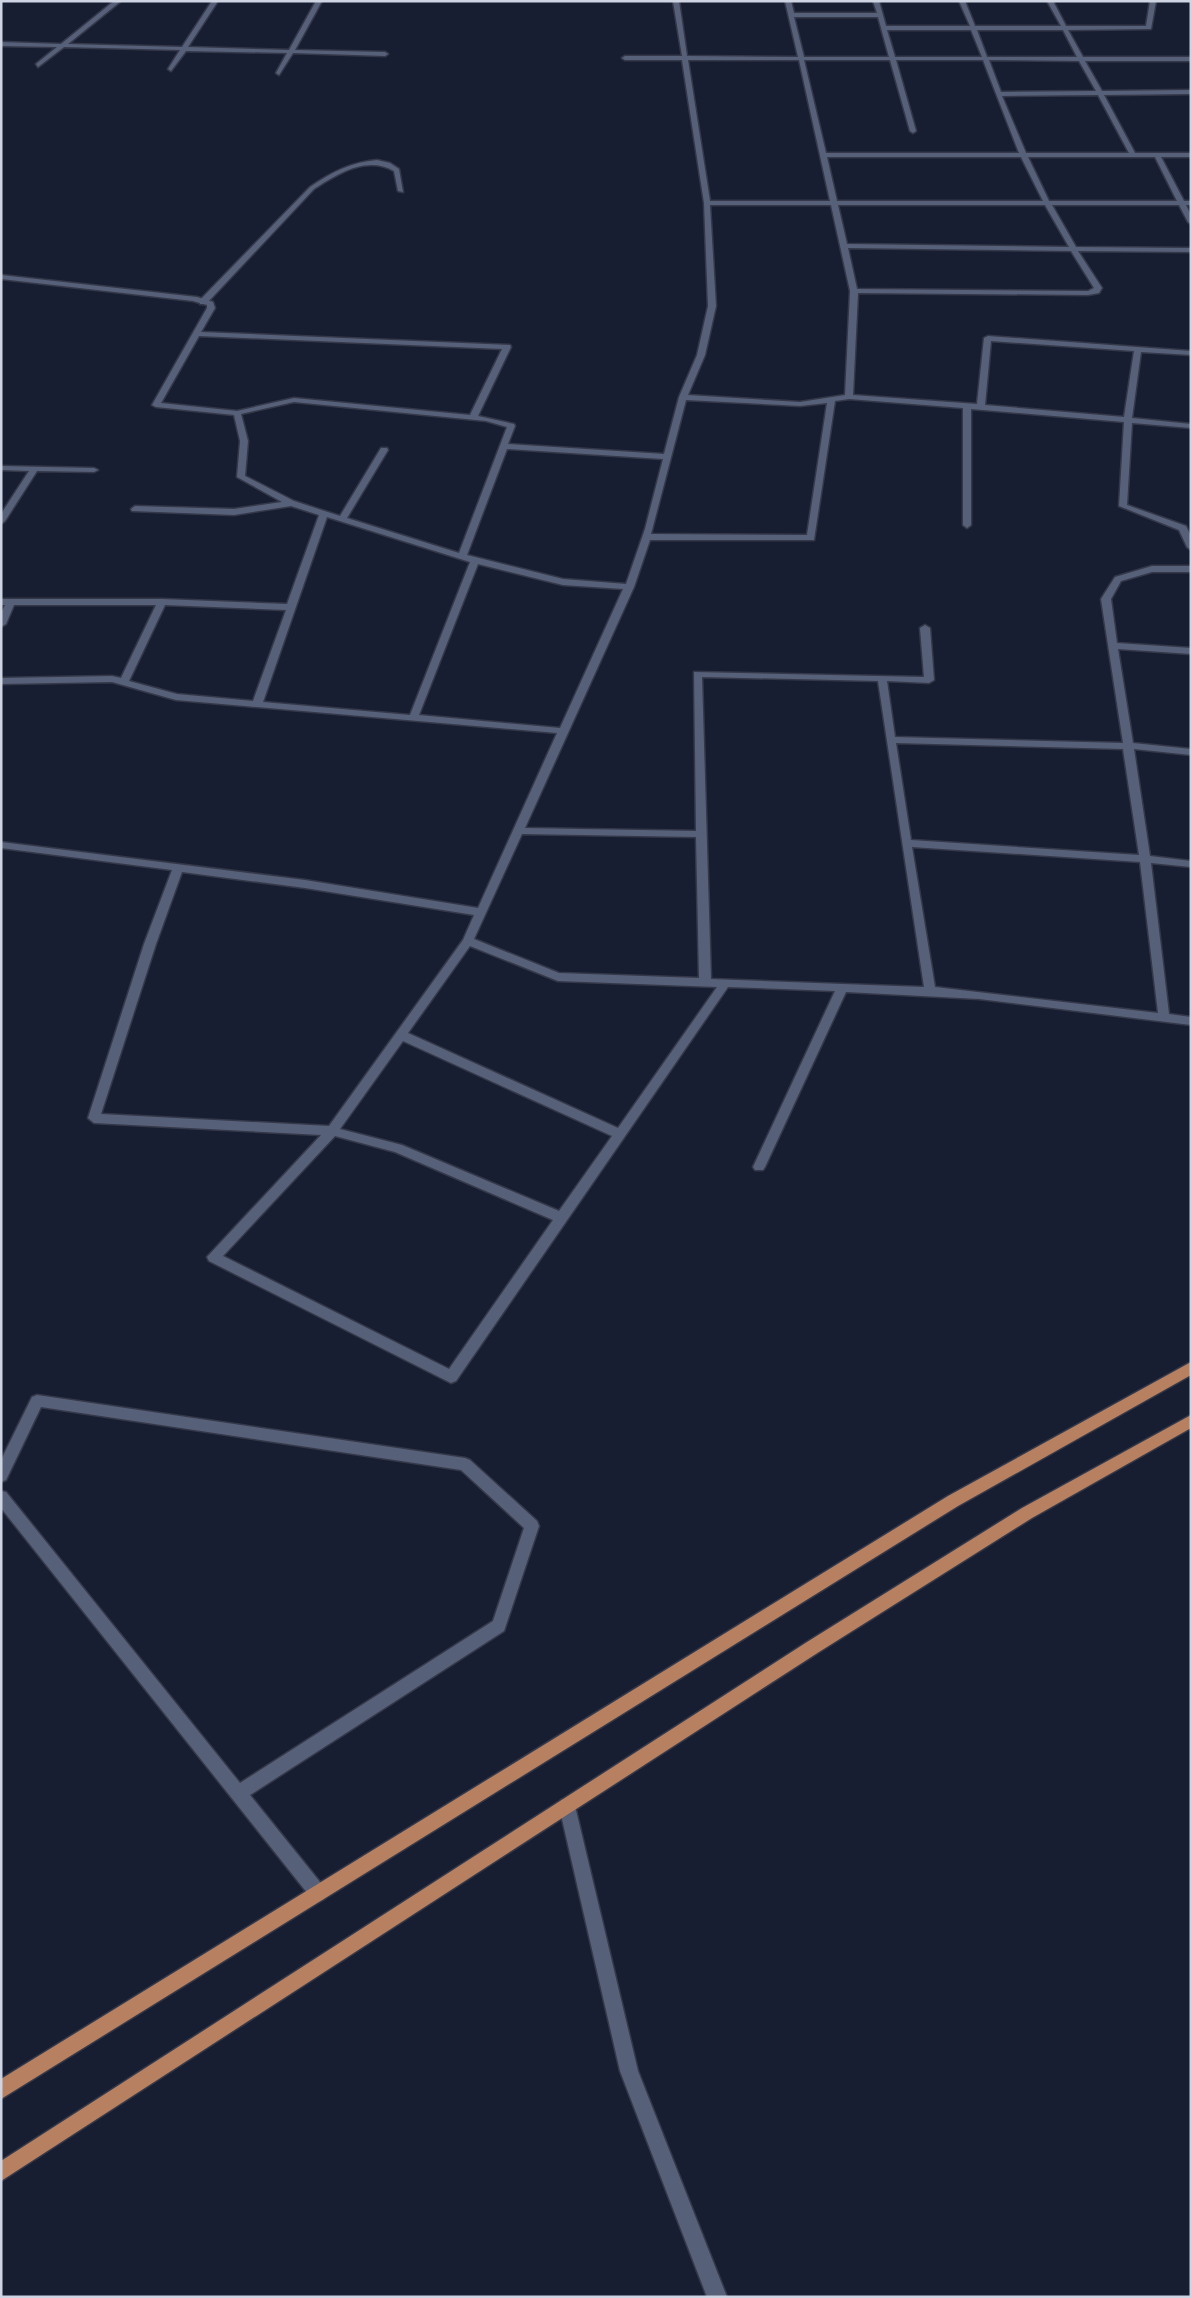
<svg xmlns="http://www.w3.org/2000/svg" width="1192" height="2298" font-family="Roboto,sans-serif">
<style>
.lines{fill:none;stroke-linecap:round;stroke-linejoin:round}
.service-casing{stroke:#343849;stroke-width:3}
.minor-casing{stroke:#343849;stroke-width:3}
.primary-casing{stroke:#343849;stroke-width:3}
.service{fill:#576079;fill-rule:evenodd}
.minor{fill:#576079;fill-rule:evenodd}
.primary{fill:#b78060;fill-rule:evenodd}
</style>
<rect width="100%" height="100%" fill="#171e32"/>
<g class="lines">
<defs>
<path id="service" d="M 377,160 L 390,163 L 399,169 L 403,192 L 398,191 L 394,171 C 367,155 337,174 314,189 L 206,304 L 200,304 L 200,300 L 310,187 C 330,173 351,162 377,160 Z
M 37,1395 L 465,1458 L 470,1460 L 537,1521 L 539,1526 L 504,1631 L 250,1795 L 324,1887 L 327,1893 L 324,1899 L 318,1902 L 312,1899 L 1,1508 L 1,1491 L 6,1492 L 240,1783 L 493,1621 L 524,1528 L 461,1470 L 41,1407 L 6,1480 L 1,1482 L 1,1460 L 32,1397 Z
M 567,1798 L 573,1800 L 575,1806 L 638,2071 L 727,2297 L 707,2297 L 620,2071 L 559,1806 L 561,1800 Z"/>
<path id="minor" d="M 114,1 L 121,1 L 68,44 L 182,47 L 212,1 L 218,1 L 188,47 L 289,50 L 316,1 L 322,1 L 295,50 L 385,52 L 388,54 L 385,56 L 293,53 L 279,75 L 276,73 L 287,53 L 186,51 L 171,71 L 168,69 L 180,50 L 64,47 L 38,67 L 36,64 L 57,47 L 1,46 L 1,42 L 61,44 Z
M 673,1 L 679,1 L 687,56 L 798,57 L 785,1 L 791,1 L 794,13 L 877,13 L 873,1 L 879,1 L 886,26 L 970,26 L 959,1 L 965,1 L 975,26 L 1061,26 L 1047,1 L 1053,1 L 1066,26 L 1146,26 L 1150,1 L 1156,1 L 1151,29 L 1068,30 L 1083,57 L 1191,57 L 1191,61 L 1085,61 L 1102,91 L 1191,90 L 1191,94 L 1104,95 L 1135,153 L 1191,153 L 1191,157 L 1161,157 L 1184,201 L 1191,201 L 1191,205 L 1186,205 L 1191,215 L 1191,224 L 1188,222 L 1179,205 L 1052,205 L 1076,247 L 1191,248 L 1191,252 L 1078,251 L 1102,288 L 1099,293 L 1088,295 L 858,293 L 853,395 L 977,404 L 984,338 L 988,336 L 1191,351 L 1191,355 L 1141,352 L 1132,418 L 1191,424 L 1191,428 L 1132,423 L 1127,505 L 1186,526 L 1191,536 L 1191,550 L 1187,547 L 1179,530 L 1119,506 L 1124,422 L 971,409 L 971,525 L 967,528 L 963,525 L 963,408 L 849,399 L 835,401 L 814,540 L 650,540 L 634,587 L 525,828 L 696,831 L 694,672 L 924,677 L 920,628 L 925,625 L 930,628 L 934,680 L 929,683 L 887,681 L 895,737 L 1123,743 L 1101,599 L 1115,577 L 1152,566 L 1191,566 L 1191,572 L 1152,572 L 1121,581 L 1111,599 L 1117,643 L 1191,648 L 1191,654 L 1118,649 L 1133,743 L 1191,749 L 1191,755 L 1134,749 L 1150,856 L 1191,861 L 1191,867 L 1151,863 L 1169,1014 L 1191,1017 L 1191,1025 L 979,999 L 846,992 L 765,1167 L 763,1170 L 755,1170 L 753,1167 L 835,991 L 728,987 L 456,1381 L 451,1383 L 209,1261 L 207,1257 L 321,1135 L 94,1123 L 88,1118 L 144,944 L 172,870 L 1,848 L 1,842 L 305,880 L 478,908 L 557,733 L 176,700 L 112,682 L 1,684 L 1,678 L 112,676 L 121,678 L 156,605 L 14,605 L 6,624 L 1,627 L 1,613 L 5,605 L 1,605 L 1,599 L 162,599 L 287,604 L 319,515 L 291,506 L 234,515 L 132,511 L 131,509 L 135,506 L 234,509 L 282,502 L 237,477 L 240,441 L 234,415 L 156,407 L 152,405 L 207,308 L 207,305 L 193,301 L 1,279 L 1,275 L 197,297 L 213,302 L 215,308 L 201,332 L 510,345 L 511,347 L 478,416 L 514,424 L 515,426 L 508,444 L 664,454 L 679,397 L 697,355 L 708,306 L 704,203 L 682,60 L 625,60 L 622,58 L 625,56 L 682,56 ZM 794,17 L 878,17 L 889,57 L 804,57 ZM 887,30 L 971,30 L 982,57 L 895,57 ZM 977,30 L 1063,30 L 1077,57 L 987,57 ZM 688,60 L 799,60 L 830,201 L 710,201 ZM 804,60 L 890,60 L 910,131 L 913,133 L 916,131 L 896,60 L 983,60 L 1019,153 L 826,153 ZM 989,60 L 1079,61 L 1096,91 L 1001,92 ZM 1098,95 L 1129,153 L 1026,153 L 1002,96 ZM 827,157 L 1021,157 L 1043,201 L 837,201 ZM 1028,157 L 1155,157 L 1177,201 L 1049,201 ZM 710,205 L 831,205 L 850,291 L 845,395 L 800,402 L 688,395 L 705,355 L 716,306 ZM 838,205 L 1045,205 L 1069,247 L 847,244 ZM 848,248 L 1071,251 L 1094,288 L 1088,291 L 857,289 ZM 199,336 L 502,349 L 470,415 L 294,398 L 237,411 L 161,403 ZM 991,341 L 1134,351 L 1124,417 L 985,405 ZM 686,400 L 800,406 L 827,403 L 807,535 L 651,534 ZM 294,402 L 486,421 L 507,427 L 459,553 L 347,518 L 388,450 L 387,448 L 381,448 L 340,516 L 294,501 L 245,476 L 248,441 L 241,414 ZM 507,449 L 663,459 L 645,529 L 626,584 L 563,579 L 467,555 ZM 327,517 L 470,562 L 410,715 L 263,702 ZM 478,564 L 563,585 L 623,589 L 560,728 L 419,715 ZM 165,605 L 286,610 L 253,701 L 177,694 L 129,681 ZM 702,677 L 878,681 L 924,987 L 711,979 ZM 896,743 L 1123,749 L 1139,855 L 911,840 ZM 522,834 L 696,837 L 699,978 L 559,973 L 474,939 ZM 912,847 L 1140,862 L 1158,1013 L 935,987 ZM 182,872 L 305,888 L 474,915 L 463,940 L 329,1126 L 101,1114 L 156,944 ZM 470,946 L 558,981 L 717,987 L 618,1128 L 408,1033 ZM 403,1041 L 612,1136 L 559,1211 L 402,1145 L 340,1129 ZM 335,1136 L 395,1152 L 553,1220 L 449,1369 L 223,1256 Z
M 1,466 L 94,468 L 98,470 L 94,472 L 37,471 L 5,521 L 1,524 L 1,514 L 29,471 L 1,470 Z"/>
<path id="primary" d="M 1191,1362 L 1191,1375 L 958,1506 L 1,2099 L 1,2079 L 948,1496 Z
M 1191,1415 L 1191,1428 L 1032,1518 L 819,1652 L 1,2181 L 1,2161 L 807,1642 L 1022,1508 Z"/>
</defs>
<use href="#service" class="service-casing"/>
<use href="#minor" class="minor-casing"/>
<use href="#primary" class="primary-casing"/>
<use href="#service" class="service"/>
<use href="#minor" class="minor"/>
<use href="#primary" class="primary"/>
</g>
<rect width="1192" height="2298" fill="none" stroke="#ced4e2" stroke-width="5"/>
</svg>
